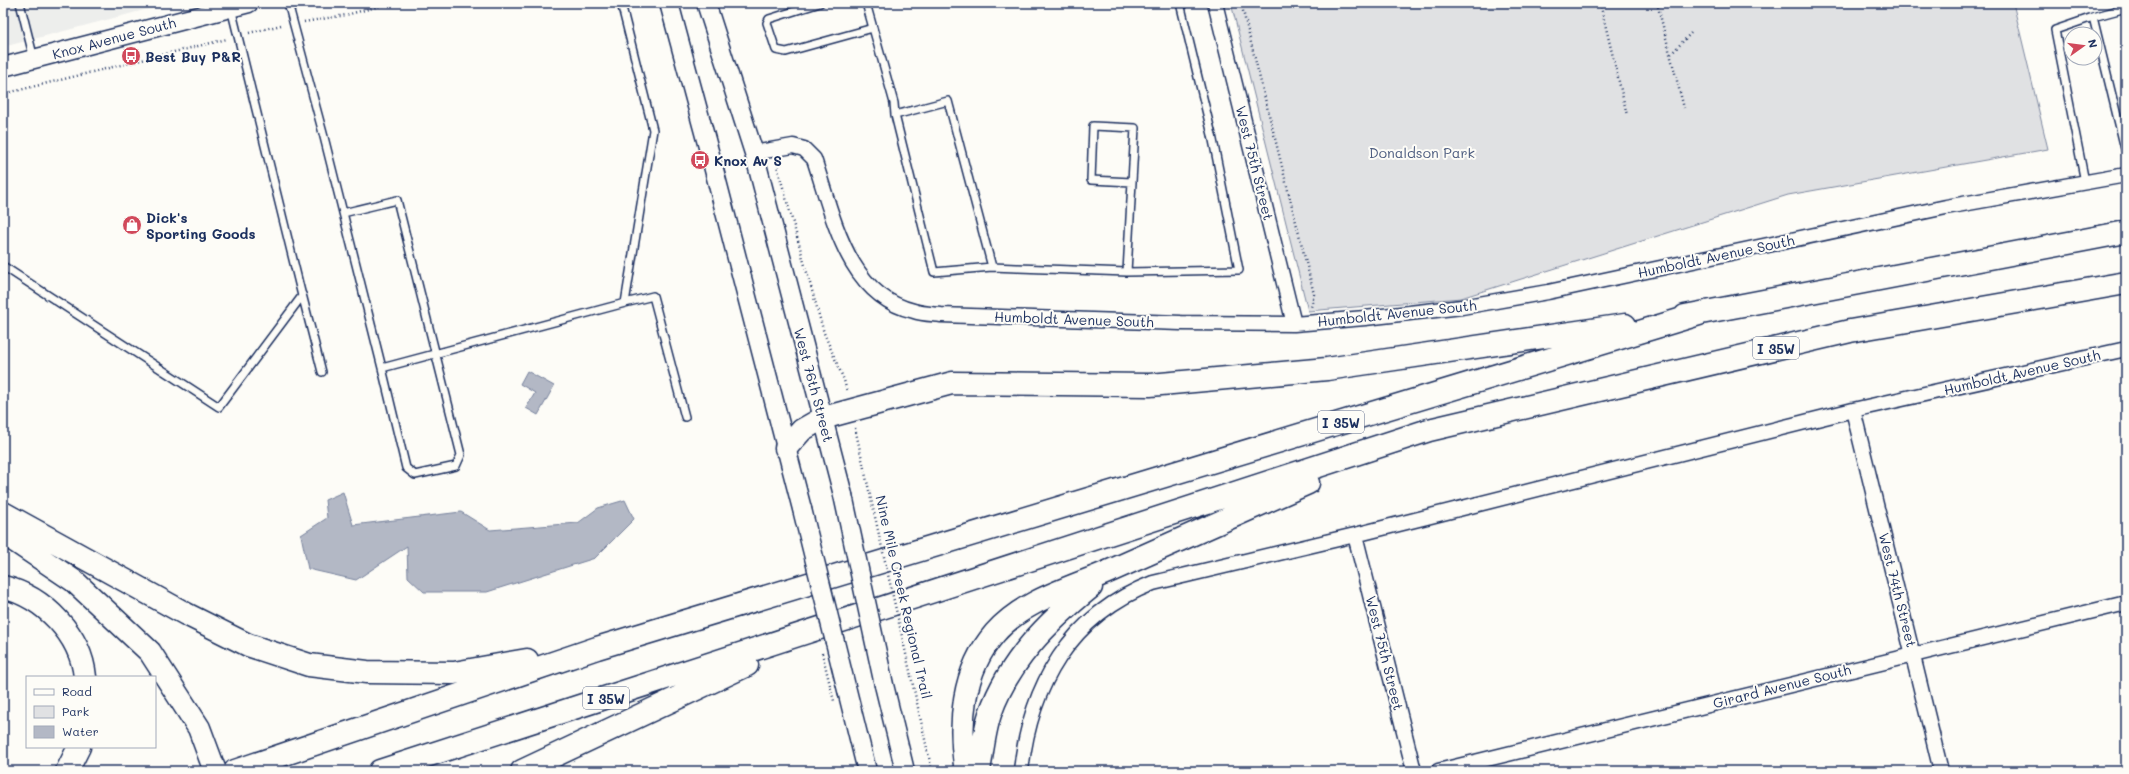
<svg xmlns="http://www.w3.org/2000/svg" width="2129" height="774" font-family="Mali,sans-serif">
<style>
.built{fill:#edeeec}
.green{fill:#e0e1e3;stroke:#7e88a0}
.water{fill:#b3b8c5;stroke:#76819c}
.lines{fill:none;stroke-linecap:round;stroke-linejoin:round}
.service-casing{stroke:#1b2f5e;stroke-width:10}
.minor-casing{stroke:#1b2f5e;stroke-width:17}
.tertiary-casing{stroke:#1b2f5e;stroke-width:21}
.motorway-casing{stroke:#1b2f5e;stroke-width:25}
.path{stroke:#1b2f5e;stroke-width:2.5;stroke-dasharray:1 3;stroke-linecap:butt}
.service{stroke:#fdfcf7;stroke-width:7}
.minor{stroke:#fdfcf7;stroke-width:14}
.tertiary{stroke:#fdfcf7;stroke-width:18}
.motorway{stroke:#fdfcf7;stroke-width:22}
.tertiary-bridge-casing{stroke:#1b2f5e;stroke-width:21;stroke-linecap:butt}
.path-bridge{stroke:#1b2f5e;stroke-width:2.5;stroke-dasharray:1 3;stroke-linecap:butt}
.tertiary-bridge{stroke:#fdfcf7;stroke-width:18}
.labels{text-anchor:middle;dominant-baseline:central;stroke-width:4;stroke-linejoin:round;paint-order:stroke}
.shield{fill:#fdfcf7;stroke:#5f6c8c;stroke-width:1}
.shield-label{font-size:13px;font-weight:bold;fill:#1b2f5e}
.street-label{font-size:14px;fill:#1b2f5e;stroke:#fdfcf7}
.poi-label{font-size:14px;font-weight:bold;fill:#1b2f5e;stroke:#fdfcf7;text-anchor:start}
.park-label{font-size:14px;fill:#4c5c7f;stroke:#fdfcf7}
</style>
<rect width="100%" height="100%" fill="#fdfcf7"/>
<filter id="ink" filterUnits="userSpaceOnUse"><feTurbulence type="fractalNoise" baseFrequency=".025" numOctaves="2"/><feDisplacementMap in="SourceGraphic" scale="8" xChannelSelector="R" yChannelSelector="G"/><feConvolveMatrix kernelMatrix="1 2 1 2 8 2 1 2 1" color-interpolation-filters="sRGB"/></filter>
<g filter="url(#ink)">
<path class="built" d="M 3,3 L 171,3 L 3,47 Z"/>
<path class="green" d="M 1231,3 L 2013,3 L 2048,149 L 1788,195 L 1461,298 L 1308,311 Z"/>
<path class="water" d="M 527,371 L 554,386 L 538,415 L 526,408 L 535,393 L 520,384 Z
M 343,492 L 353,525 L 461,512 L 490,530 L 578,523 L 598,508 L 625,500 L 634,519 L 595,558 L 487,592 L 424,592 L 408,577 L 407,546 L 356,580 L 308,569 L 301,535 L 327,518 L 325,500 Z"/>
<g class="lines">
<defs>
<path id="service" d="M 20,3 L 34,59
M 288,3 L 324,137 L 382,368 L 625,303 L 653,130 L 621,3
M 820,3 L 769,19 L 767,23 L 776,50 L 786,52 L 873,28
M 866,3 L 894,103 L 895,115 L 934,272 L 992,267 L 1127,272 L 1239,270 L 1212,135 L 1180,3
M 3,6 L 5,3
M 2093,17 L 2126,8
M 895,115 L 948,101 L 992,267
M 2085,182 L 2055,30 L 2093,17 L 2126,153
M 343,213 L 397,200 L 461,455 L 456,466 L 415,475 L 406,468 L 382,368
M 3,266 L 219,407 L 302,296 L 231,8
M 1127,272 L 1135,128 L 1093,126 L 1091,180 L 1132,182
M 302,294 L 322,372
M 625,303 L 653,296 L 685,417"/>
<path id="minor" d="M 1215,3 L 1294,324
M 754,153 L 793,146 L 804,149 L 814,159 C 833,215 847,296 914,311 C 922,314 932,314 941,315 L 1181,323 L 1294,324 L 1365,318 L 1462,307 L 1548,292 L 1946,207 L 2126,175
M 1853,410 L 1941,771
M 1355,535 L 1414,771
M 1021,771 C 1030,686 1070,615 1153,583 L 1355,535 L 1853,410 L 2126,349
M 1438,771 L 2126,603"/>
<path id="tertiary" d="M 669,3 L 712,162 L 802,509
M 706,3 L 754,153 L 843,495
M 3,67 L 249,3
M 835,642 L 867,771
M 884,685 L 905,771"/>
<path id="motorway" d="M 1685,316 L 2126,232
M 786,448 L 802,430 L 823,418 L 952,383 L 1150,385 L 1327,369 L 1625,325
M 3,513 L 186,614 L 248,645 L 309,665 L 367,672 L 454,673 L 527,660
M 3,533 L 74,581 L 150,652 L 199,728 L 215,771
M 3,587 C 44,597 81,635 85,677
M 67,771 L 79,747
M 235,771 L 597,648 L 1699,314
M 380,771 L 1429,430 L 1850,331 L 2126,283
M 522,771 L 747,665
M 966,771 C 958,724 962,671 995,633 C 1025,599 1072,588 1112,570 C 1177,541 1243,512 1308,483
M 979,771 C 982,753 984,732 990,714 C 1009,660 1048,622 1091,587"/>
</defs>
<use href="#service" class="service-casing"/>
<use href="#minor" class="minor-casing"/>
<use href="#tertiary" class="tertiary-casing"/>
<use href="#motorway" class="motorway-casing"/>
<path class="path" d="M 1241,3 L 1314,294 L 1311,307
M 1600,3 L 1627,115
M 1657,3 L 1684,108
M 304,22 L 346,15 L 391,3
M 249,33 L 281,25
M 1671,54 L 1691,33
M 3,94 L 227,39
M 779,165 L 777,166 L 824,333 L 844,380 L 847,392
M 855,428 L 868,486
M 911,676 L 932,771"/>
<use href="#service" class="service"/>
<use href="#minor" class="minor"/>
<use href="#tertiary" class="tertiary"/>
<use href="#motorway" class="motorway"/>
<defs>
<path id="tertiary-bridge" d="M 843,495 L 884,685
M 802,509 L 835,642"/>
</defs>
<use href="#tertiary-bridge" class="tertiary-bridge-casing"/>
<path class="path-bridge" d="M 868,486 L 911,676
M 822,653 L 834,701"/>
<use href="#tertiary-bridge" class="tertiary-bridge"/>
</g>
</g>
<defs>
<symbol id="bus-disc" viewBox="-11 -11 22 22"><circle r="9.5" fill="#d1495b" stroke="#fdfcf7"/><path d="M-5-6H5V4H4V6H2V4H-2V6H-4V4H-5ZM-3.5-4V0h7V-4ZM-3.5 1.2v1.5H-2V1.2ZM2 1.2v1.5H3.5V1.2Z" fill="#fff"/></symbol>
<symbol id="shop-disc" viewBox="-11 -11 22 22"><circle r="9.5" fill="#d1495b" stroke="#fdfcf7"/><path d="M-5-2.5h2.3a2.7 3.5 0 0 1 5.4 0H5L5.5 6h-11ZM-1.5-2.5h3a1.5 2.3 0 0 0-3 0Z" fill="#fff"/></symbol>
</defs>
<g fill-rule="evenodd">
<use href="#bus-disc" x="120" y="45" width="22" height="22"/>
<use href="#bus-disc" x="689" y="149" width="22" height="22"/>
<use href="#shop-disc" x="121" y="214" width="22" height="22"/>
</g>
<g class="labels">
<g class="shield">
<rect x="1753" y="337" width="46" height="22" rx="3"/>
<rect x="1318" y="411" width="46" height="22" rx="3"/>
<rect x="583" y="687" width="46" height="22" rx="3"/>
</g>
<g class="shield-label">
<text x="1776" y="348">I 35W</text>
<text x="1341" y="422">I 35W</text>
<text x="606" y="698">I 35W</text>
</g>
<g class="street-label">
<text transform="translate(114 38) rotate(-15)">Knox Avenue South</text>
<text transform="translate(1255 163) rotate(76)">West 75th Street</text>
<text transform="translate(1716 256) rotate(-12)">Humboldt Avenue South</text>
<text transform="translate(1397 313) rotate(-6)">Humboldt Avenue South</text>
<text transform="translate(1074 319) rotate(2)">Humboldt Avenue South</text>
<text transform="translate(2022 372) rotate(-13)">Humboldt Avenue South</text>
<text transform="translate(814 385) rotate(75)">West 76th Street</text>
<text transform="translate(1898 590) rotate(76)">West 74th Street</text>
<text transform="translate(904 597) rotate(77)">Nine Mile Creek Regional Trail</text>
<text transform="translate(1385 653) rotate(76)">West 75th Street</text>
<text transform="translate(1782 686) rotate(-14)">Girard Avenue South</text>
</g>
<g class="poi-label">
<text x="145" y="56">Best Buy P&amp;R</text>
<text x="714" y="160">Knox Av S</text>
<text x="146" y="217">Dick's<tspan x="146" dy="16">Sporting Goods</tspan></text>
</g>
<g class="park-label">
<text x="1422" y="152">Donaldson Park</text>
</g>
</g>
<rect width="2129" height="774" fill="none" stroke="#fdfcf7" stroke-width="16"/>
<rect x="8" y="8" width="2113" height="758" fill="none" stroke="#1b2f5e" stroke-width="1.5" filter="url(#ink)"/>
<rect x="26" y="676" width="130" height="72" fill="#fdfcf7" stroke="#a3aaba"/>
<rect x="34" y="689" width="20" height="6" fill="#fdfcf7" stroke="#a3aaba"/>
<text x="62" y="696" font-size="12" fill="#1b2f5e">Road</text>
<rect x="34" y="706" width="20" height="12" fill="#e0e1e3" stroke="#a3aaba"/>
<text x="62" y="716" font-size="12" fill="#1b2f5e">Park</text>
<rect x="34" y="726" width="20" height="12" fill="#b3b8c5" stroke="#a3aaba"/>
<text x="62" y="736" font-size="12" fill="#1b2f5e">Water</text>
<g transform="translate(2083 46) rotate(76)"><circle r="19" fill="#fdfcf7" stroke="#a3aaba"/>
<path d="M0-3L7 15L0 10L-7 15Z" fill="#d1495b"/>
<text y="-6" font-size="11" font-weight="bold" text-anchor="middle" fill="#1b2f5e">N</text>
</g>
</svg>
